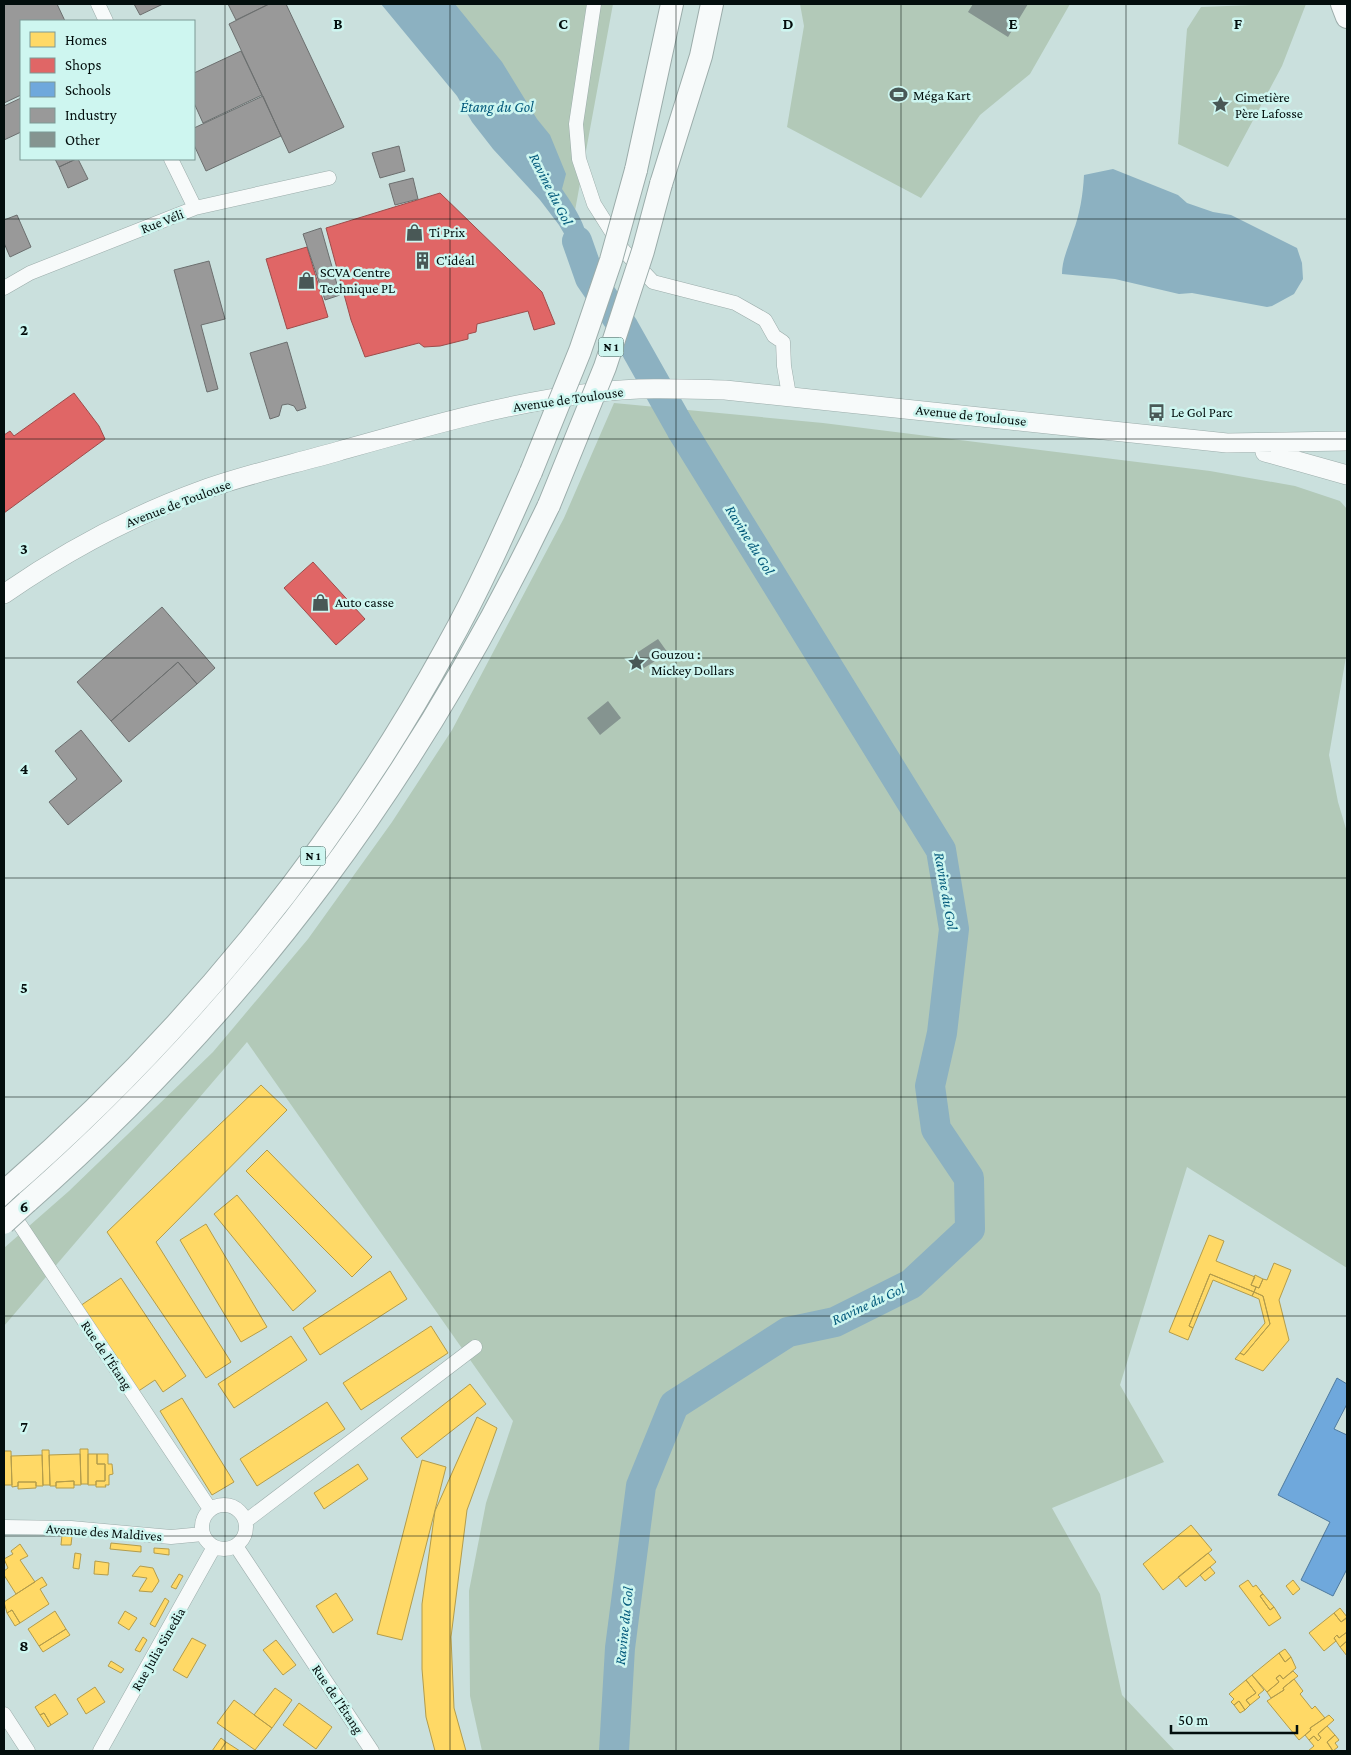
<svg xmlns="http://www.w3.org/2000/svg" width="1351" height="1755" font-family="'Crimson Pro',serif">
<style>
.green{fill:#b2c9b8}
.water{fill:#8cb1c1}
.homes{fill:#ffd966;stroke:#b39c4b}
.shops{fill:#e06666;stroke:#9e4c4b}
.schools{fill:#6fa8dc;stroke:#4f7a9e}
.industry{fill:#999;stroke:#6c6f6f}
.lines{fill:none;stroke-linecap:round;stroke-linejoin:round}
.river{stroke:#8cb1c1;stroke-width:30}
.building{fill:#859490}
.minor-casing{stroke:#9bacaa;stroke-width:15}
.secondary-casing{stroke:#9bacaa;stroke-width:20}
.trunk-casing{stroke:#9bacaa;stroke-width:24}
.minor{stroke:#f7fafa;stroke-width:14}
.secondary{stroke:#f7fafa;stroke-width:19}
.trunk{stroke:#f7fafa;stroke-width:22}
.trunk-bridge-casing{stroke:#9bacaa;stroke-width:24;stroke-linecap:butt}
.trunk-bridge{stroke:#f7fafa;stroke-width:22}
.grid{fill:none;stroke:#030e0d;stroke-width:1;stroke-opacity:0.55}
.labels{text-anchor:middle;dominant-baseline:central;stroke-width:5;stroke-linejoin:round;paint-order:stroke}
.shield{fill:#cef6f0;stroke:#405451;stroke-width:1}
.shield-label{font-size:12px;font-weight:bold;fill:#030e0d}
.poi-label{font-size:14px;fill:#030e0d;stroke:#cef6f0;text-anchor:start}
.street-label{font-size:14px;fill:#030e0d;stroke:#cef6f0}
.water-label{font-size:15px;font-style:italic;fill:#02597b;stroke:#cef6f0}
.grid-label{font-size:16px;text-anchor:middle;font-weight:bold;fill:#030e0d;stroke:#cef6f0;stroke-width:5;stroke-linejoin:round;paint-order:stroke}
</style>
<rect width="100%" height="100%" fill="#cae0dd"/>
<path class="green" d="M 444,4 L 613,4 L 574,216 Z
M 800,4 L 1070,4 L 1030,74 L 980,115 L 921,198 L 787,127 L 804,26 Z
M 1279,4 L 1306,4 L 1282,66 L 1228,167 L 1178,144 L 1187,29 L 1201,7 Z
M 614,403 L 823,423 L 1210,471 L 1295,486 L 1340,501 L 1347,509 L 1347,651 L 1329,755 L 1338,802 L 1347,832 L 1347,1268 L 1187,1167 L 1120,1385 L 1164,1462 L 1052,1508 L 1100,1594 L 1122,1695 L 1175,1751 L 482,1751 L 470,1696 L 469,1591 L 486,1503 L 513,1421 L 247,1042 L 4,1326 L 4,1248 L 69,1191 L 213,1052 L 308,939 L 392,822 L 452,730 L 564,518 Z"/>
<path class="water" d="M 381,4 L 455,4 L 502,62 L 537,119 L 550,135 L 566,174 L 562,189 C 585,222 592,238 590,278 L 559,225 L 540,200 L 493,149 L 472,122 L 457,96 Z
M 1113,169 L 1178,195 L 1187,203 L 1213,212 L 1231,215 L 1297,248 L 1302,263 L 1303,279 L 1294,294 L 1272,306 L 1267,307 L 1192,293 L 1179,294 L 1115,279 L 1062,274 C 1062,259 1069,246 1073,232 C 1080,214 1083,194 1084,175 Z"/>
<path class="homes" d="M 261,1085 L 287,1110 L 156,1242 L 231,1362 L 206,1378 L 107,1232 Z
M 267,1150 L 372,1257 L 352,1277 L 246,1171 Z
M 237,1195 L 316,1291 L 293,1311 L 214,1214 Z
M 206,1224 L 267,1327 L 241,1342 L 180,1240 Z
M 1209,1235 L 1224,1241 L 1216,1261 L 1255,1277 L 1251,1285 L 1256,1287 L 1254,1292 L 1210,1274 L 1189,1326 L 1193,1328 L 1188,1340 L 1169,1332 Z
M 1274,1263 L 1291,1270 L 1279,1300 L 1289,1340 L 1263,1371 L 1235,1359 L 1240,1353 L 1244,1355 L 1270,1324 L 1263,1296 L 1254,1292 L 1256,1287 L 1259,1288 L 1263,1279 L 1267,1280 Z
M 390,1271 L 407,1299 L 320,1355 L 303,1328 Z
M 1210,1274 L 1254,1292 L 1252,1296 L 1213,1280 L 1193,1328 L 1189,1326 Z
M 1255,1275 L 1263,1279 L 1259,1288 L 1251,1285 Z
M 121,1278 L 186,1376 L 163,1392 L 155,1380 L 137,1392 L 80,1306 Z
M 1254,1292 L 1263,1296 L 1270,1324 L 1244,1355 L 1240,1353 L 1265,1323 L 1259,1299 L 1252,1296 Z
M 431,1326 L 448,1353 L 361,1410 L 343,1383 Z
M 291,1336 L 307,1360 L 234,1408 L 218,1384 Z
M 470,1384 L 486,1404 L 417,1458 L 401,1438 Z
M 182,1398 L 234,1482 L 212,1495 L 160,1411 Z
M 327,1402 L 345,1429 L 257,1486 L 240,1459 Z
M 477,1417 L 497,1428 L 467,1510 L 451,1637 L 454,1708 L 466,1751 L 435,1751 L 426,1717 L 422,1669 L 422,1604 L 435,1511 Z
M 80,1449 L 88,1449 L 88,1484 L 81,1484 Z
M 42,1450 L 49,1450 L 50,1485 L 43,1485 Z
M 4,1451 L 11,1451 L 12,1485 L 4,1485 Z
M 80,1454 L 81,1485 L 74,1485 L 74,1481 L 56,1482 L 56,1486 L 50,1486 L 49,1455 Z
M 88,1454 L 97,1454 L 97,1464 L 105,1464 L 105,1481 L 96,1481 L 96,1485 L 88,1485 Z
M 97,1454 L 108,1454 L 108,1464 L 112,1464 L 113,1474 L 109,1475 L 109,1485 L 105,1485 L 106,1487 L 96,1487 L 96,1481 L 105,1481 L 105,1464 L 97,1464 Z
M 42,1455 L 43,1486 L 36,1486 L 36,1482 L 18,1482 L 18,1486 L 12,1487 L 11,1456 Z
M 422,1460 L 446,1467 L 402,1640 L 377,1634 Z
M 358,1464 L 368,1479 L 324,1509 L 314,1493 Z
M 74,1481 L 74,1488 L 56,1488 L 56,1482 Z
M 18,1482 L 36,1482 L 36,1488 L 18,1489 Z
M 1191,1525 L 1212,1550 L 1163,1590 L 1143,1564 Z
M 62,1535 L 72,1536 L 71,1545 L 61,1545 Z
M 111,1543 L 141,1546 L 141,1552 L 110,1549 Z
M 20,1544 L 28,1556 L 20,1560 L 35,1582 L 16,1594 L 4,1575 L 4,1571 L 8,1568 L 4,1559 L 13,1554 L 11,1551 Z
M 154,1548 L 169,1549 L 169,1555 L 154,1553 Z
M 75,1553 L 81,1554 L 79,1569 L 73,1568 Z
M 1208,1553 L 1216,1562 L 1186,1587 L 1178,1577 Z
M 95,1561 L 109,1563 L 108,1575 L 94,1574 Z
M 140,1566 L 153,1568 L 159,1581 L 152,1592 L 139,1591 L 147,1578 L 132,1576 Z
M 1210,1567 L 1215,1573 L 1205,1581 L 1200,1575 Z
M 179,1574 L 183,1576 L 176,1589 L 171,1587 Z
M 42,1577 L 47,1585 L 40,1589 L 49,1604 L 20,1623 L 12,1610 L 7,1613 L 4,1602 Z
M 1248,1580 L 1253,1587 L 1256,1585 L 1263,1594 L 1260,1596 L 1270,1610 L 1274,1607 L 1281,1618 L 1269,1626 L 1239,1586 Z
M 1293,1580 L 1300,1589 L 1293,1595 L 1286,1586 Z
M 336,1593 L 353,1620 L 333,1633 L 316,1606 Z
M 1263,1594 L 1274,1607 L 1270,1610 L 1260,1596 Z
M 165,1598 L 169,1601 L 155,1627 L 150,1624 Z
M 1340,1608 L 1347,1617 L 1341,1622 L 1334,1613 Z
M 12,1610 L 20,1623 L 15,1626 L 7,1613 Z
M 55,1611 L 66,1629 L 39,1646 L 28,1629 Z
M 125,1611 L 137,1618 L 129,1630 L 118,1623 Z
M 1334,1613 L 1341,1622 L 1347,1618 L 1347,1632 L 1339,1638 L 1337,1635 L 1334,1638 L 1336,1641 L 1324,1651 L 1309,1633 Z
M 66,1629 L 70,1635 L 43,1652 L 39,1646 Z
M 1347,1632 L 1347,1641 L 1340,1647 L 1334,1638 L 1337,1635 L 1339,1638 Z
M 143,1637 L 147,1640 L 140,1652 L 135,1650 Z
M 192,1638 L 206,1645 L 187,1678 L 173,1670 Z
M 276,1640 L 296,1665 L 283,1675 L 263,1650 Z
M 1347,1641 L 1347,1656 L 1340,1647 Z
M 1285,1649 L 1291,1657 L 1285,1662 L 1279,1653 Z
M 1279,1653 L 1285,1662 L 1291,1657 L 1296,1668 L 1283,1679 L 1280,1675 L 1276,1678 L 1279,1682 L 1267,1692 L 1252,1675 Z
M 111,1661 L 124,1669 L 121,1673 L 108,1666 Z
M 1293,1671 L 1298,1676 L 1283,1688 L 1284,1690 L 1271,1698 L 1267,1692 L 1279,1682 L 1276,1678 L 1280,1675 L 1283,1679 Z
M 1252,1675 L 1264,1690 L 1258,1695 L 1260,1697 L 1250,1705 L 1246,1700 L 1256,1693 L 1246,1680 Z
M 1294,1679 L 1303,1691 L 1300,1694 L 1312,1709 L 1315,1706 L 1325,1718 L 1310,1728 L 1311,1730 L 1299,1740 L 1267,1701 L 1284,1690 L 1283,1688 Z
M 1246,1680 L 1256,1693 L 1246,1700 L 1250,1705 L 1245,1710 L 1239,1701 L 1234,1705 L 1231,1702 L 1234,1699 L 1229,1694 Z
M 95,1687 L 105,1702 L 86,1714 L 77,1699 Z
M 275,1688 L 292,1700 L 272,1728 L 254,1715 Z
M 55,1694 L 68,1714 L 51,1725 L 44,1713 L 40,1715 L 35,1707 Z
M 234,1700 L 272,1728 L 255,1750 L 217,1723 Z
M 1239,1701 L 1245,1710 L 1240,1713 L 1234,1705 Z
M 299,1703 L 332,1727 L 316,1749 L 283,1725 Z
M 44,1713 L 51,1725 L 48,1727 L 40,1715 Z
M 1329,1715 L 1334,1720 L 1318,1734 L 1321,1738 L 1318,1741 L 1314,1736 L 1309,1740 L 1305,1735 L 1311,1730 L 1310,1728 Z
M 1327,1726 L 1335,1735 L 1327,1742 L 1333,1751 L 1308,1751 L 1314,1746 L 1309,1740 L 1314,1736 L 1318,1741 L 1321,1738 L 1318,1734 Z
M 1335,1735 L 1339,1740 L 1335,1743 L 1338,1747 L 1333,1751 L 1327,1742 Z
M 221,1738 L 226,1742 L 220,1751 L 212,1751 Z
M 226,1742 L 240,1751 L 220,1751 Z"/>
<path class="shops" d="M 440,193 L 542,292 L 555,324 L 534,330 L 528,311 L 477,324 L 476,332 L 468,334 L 468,339 L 440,346 L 424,347 L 419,343 L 365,357 L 351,320 L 326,228 Z
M 307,247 L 328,317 L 287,329 L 266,259 Z
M 74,393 L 99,426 L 105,439 L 4,513 L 4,435 L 10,431 L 14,436 Z
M 313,562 L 365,619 L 336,645 L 284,588 Z"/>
<path class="schools" d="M 1337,1378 L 1347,1384 L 1347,1404 L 1334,1429 L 1347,1435 L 1347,1569 L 1333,1596 L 1301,1580 L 1330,1522 L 1278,1495 Z"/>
<path class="industry" d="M 4,4 L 57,4 L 65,21 L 21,21 L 21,95 L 4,103 Z
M 134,4 L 163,4 L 140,15 Z
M 228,4 L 269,4 L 236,20 Z
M 269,4 L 286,4 L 344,127 L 289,153 L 229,24 Z
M 241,51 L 262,95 L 203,123 L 194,103 L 194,73 Z
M 263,96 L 281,136 L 206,171 L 194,145 L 194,128 Z
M 21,98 L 21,132 L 4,140 L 4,106 Z
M 399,146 L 405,171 L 380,178 L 372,153 Z
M 55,159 L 76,159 L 59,167 Z
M 76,159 L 78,159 L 88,179 L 68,188 L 59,167 Z
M 413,178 L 418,199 L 395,205 L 389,184 Z
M 17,215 L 31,247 L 10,257 L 4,243 L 4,220 Z
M 321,228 L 340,295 L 325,300 L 303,234 Z
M 209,261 L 225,319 L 201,325 L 218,389 L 207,392 L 174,270 Z
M 287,342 L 306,408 L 297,411 L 294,406 L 288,404 L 282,405 L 279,416 L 270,419 L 250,353 Z
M 162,607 L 215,668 L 197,684 L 178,662 L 111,721 L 77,682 Z
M 178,662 L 197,684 L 129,742 L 111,721 Z
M 81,730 L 122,781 L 68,825 L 49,802 L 77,779 L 55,751 Z"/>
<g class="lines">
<path class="river" d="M 577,241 L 590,278 L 624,328 L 681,429 L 941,850 L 954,929 L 942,1033 L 930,1086 L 936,1129 L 969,1178 L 970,1229 L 911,1284 L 835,1322 L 788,1332 L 674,1405 L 641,1486 L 620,1648 L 614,1751"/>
</g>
<path class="building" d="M 973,4 L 1028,4 L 1008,37 L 968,12 Z
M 658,639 L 668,653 L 644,668 L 635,654 Z
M 608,701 L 621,718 L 600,735 L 587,718 Z"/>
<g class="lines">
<defs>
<path id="minor" d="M 98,4 L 106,21
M 594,4 L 576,124 L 579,159 L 594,204 L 623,250 L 653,282 L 735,303 L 765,320 L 774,336 L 783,342 L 784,366 L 789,395
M 171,159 L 195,208
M 4,288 L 30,273 L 195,208 L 329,178
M 4,1201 L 210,1509
M202 1527a22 22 0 1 1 44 0a22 22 0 1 1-44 0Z
M 246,1521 L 475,1347
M 4,1527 L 71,1528 L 171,1537 L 203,1534
M 236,1546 L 372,1751
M 4,1714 L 28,1751
M 100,1751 L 214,1547"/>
<path id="secondary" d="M 1265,452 L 1347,475
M 4,594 C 66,551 131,516 203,490 C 247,474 294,464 339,451 C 424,427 510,402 599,392 C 640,387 683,389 725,390 L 1227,443 L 1347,441"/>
<path id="trunk" d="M 1342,4 L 1347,17
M 636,170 L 672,4
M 661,184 L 701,56 L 712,4
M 4,1192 C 181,1039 335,852 447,647 C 479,590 505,531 531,472
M 27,1202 C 253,1003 419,776 549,505"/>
</defs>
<use href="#minor" class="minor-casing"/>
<use href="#secondary" class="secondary-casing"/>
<use href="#trunk" class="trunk-casing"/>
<use href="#minor" class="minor"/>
<use href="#secondary" class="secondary"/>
<use href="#trunk" class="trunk"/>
<defs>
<path id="trunk-bridge" d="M 531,472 L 580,351 L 611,260 L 636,170
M 549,505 L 605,367 L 643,251 L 661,184
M 4,1223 L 27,1202"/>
</defs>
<use href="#trunk-bridge" class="trunk-bridge-casing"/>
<use href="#trunk-bridge" class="trunk-bridge"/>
</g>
<path class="grid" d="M 225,4 L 225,1751M 450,4 L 450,1751M 676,4 L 676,1751M 901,4 L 901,1751M 1126,4 L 1126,1751M 4,219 L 1347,219M 4,439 L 1347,439M 4,658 L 1347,658M 4,878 L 1347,878M 4,1097 L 1347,1097M 4,1316 L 1347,1316M 4,1536 L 1347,1536"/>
<defs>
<symbol id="stadium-bare" viewBox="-9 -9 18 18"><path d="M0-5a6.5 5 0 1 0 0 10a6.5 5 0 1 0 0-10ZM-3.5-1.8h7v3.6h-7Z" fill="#495856" stroke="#cef6f0" stroke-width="2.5" paint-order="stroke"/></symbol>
<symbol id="sight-bare" viewBox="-9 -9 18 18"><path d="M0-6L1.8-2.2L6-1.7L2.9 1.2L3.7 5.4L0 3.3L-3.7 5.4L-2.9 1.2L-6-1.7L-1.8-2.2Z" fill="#495856" stroke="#cef6f0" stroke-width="2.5" paint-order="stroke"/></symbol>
<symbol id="shop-bare" viewBox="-9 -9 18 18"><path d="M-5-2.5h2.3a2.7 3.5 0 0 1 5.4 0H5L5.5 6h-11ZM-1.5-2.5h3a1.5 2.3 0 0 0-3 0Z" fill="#495856" stroke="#cef6f0" stroke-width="2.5" paint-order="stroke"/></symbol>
<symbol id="building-bare" viewBox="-9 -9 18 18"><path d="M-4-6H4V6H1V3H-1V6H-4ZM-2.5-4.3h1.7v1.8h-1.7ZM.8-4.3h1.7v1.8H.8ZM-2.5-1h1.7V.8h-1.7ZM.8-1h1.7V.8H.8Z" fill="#495856" stroke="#cef6f0" stroke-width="2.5" paint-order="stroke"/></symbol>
<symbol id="bus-bare" viewBox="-9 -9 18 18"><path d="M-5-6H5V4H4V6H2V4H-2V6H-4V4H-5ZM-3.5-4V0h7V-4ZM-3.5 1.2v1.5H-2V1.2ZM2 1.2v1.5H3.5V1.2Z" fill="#495856" stroke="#cef6f0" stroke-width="2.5" paint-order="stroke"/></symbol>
</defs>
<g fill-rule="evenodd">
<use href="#stadium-bare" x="886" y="82" width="25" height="25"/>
<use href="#sight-bare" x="1208" y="92" width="25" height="25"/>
<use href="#shop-bare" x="402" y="220" width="25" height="25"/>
<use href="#building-bare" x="410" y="248" width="25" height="25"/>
<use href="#shop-bare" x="294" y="268" width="25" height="25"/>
<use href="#bus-bare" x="1144" y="400" width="25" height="25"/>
<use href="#shop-bare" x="308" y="590" width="25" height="25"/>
<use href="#sight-bare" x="624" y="650" width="25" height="25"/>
</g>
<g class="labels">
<g class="shield">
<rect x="598.5" y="337.5" width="25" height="19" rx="4"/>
<rect x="300.5" y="846.5" width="25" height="19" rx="4"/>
</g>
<g class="shield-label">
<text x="611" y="347">N 1</text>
<text x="313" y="856">N 1</text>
</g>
<g class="poi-label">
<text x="913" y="95">Méga Kart</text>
<text x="1235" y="97">Cimetière<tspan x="1235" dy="16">Père Lafosse</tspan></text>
<text x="429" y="232">Ti Prix</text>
<text x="436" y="260">C'idéal</text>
<text x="320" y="272">SCVA Centre<tspan x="320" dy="16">Technique PL</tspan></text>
<text x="1171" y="412">Le Gol Parc</text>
<text x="335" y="602">Auto casse</text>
<text x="651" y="654">Gouzou :<tspan x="651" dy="16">Mickey Dollars</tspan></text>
</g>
<g class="street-label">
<text transform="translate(162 221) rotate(-21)">Rue Véli</text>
<text transform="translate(568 399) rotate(-8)">Avenue de Toulouse</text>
<text transform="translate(971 415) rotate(6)">Avenue de Toulouse</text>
<text transform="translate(178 503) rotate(-21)">Avenue de Toulouse</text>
<text transform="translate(107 1355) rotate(56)">Rue de l'Étang</text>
<text transform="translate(104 1532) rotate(4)">Avenue des Maldives</text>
<text transform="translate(158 1649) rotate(-60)">Rue Julia Sinedia</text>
<text transform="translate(338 1699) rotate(56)">Rue de l'Étang</text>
</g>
<g class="water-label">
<text x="497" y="107">Étang du Gol</text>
<text transform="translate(551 189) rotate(63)">Ravine du Gol</text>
<text transform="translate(750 540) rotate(58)">Ravine du Gol</text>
<text transform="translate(946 891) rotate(80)">Ravine du Gol</text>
<text transform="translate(868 1304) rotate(-25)">Ravine du Gol</text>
<text transform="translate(624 1626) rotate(-84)">Ravine du Gol</text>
</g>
</g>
<g class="grid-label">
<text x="338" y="29">B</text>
<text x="563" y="29">C</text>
<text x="788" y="29">D</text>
<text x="1013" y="29">E</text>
<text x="1238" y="29">F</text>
<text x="24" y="335">2</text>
<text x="24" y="554">3</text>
<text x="24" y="774">4</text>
<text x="24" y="993">5</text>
<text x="24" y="1212">6</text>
<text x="24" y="1432">7</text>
<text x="24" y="1651">8</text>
</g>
<rect width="1351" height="1755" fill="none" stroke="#030e0d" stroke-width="10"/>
<rect x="20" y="20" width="175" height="140" fill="#cef6f0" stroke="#7d9995"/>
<rect x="30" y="32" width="25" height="15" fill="#ffd966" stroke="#7d9995"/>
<text x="65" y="45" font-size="15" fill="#030e0d">Homes</text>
<rect x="30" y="58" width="25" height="15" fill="#e06666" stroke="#7d9995"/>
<text x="65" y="70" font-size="15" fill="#030e0d">Shops</text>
<rect x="30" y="82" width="25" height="15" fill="#6fa8dc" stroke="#7d9995"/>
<text x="65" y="95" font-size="15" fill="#030e0d">Schools</text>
<rect x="30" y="108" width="25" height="15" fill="#999999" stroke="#7d9995"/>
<text x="65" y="120" font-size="15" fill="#030e0d">Industry</text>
<rect x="30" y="132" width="25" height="15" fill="#859490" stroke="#7d9995"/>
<text x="65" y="145" font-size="15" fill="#030e0d">Other</text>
<path d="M1171 1725v8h126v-8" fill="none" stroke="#030e0d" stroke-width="2.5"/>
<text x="1178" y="1725" font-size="15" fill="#030e0d" stroke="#cef6f0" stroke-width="4" paint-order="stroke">50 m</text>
</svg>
